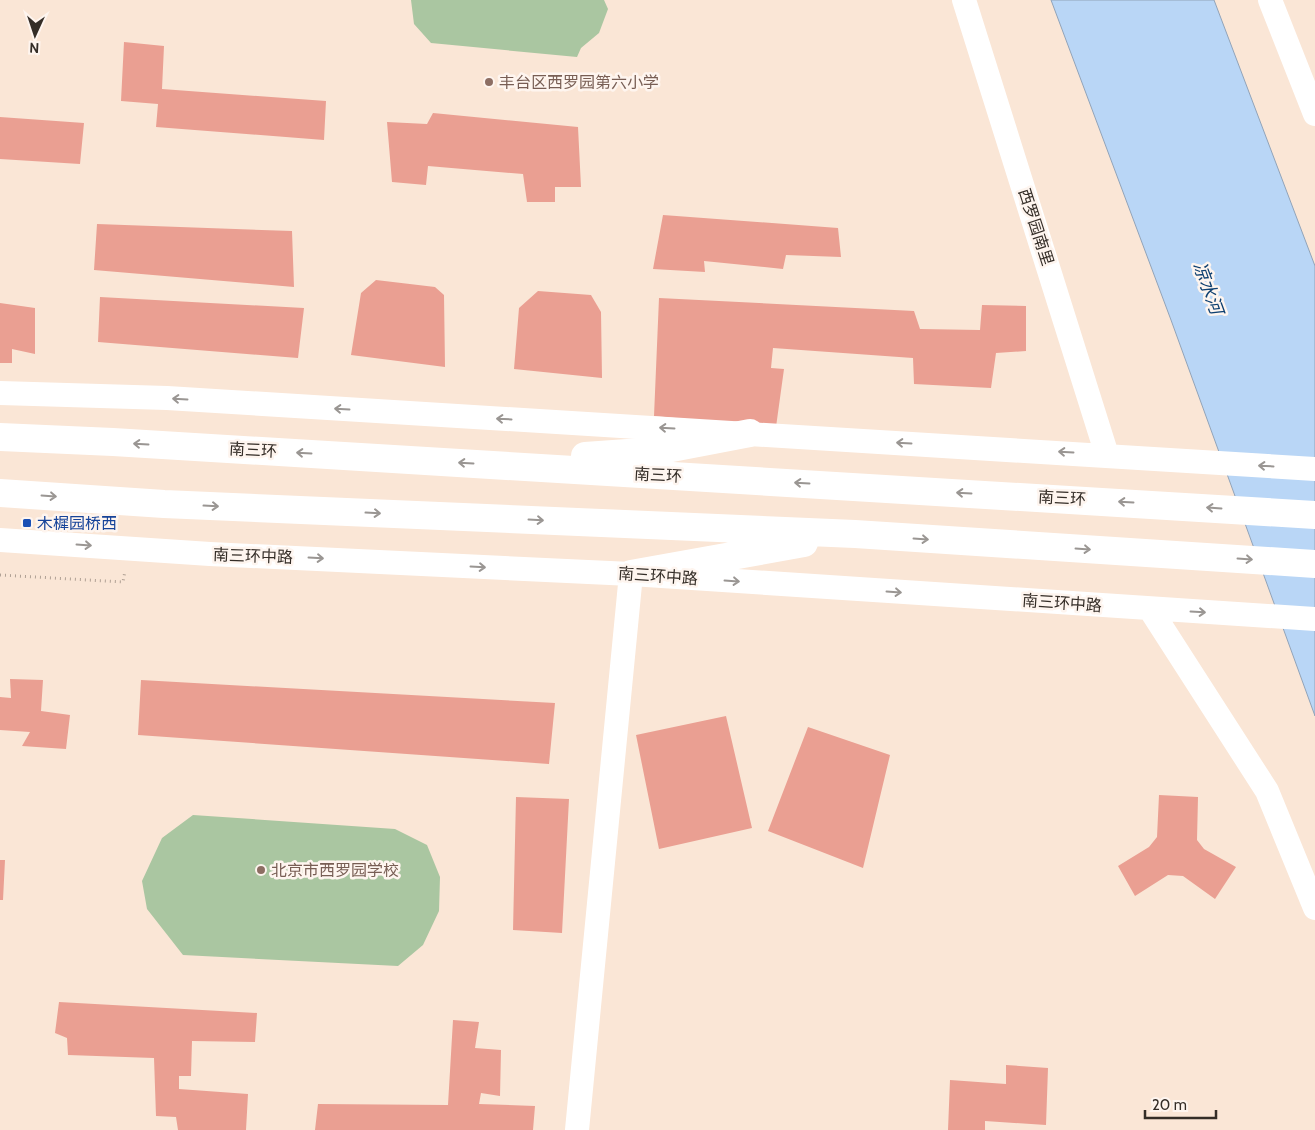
<svg xmlns="http://www.w3.org/2000/svg" width="1315" height="1130" font-family="Cabin,'Noto Sans SC',sans-serif">
<style>
.green{fill:#aac6a1}
.water{fill:#b9d6f6;stroke:#91a3b8}
.building{fill:#ea9f92}
.lines{fill:none;stroke-linecap:round;stroke-linejoin:round}
.path{stroke:#afa094;stroke-width:3;stroke-dasharray:1 4;stroke-linecap:butt}
.minor{stroke:#fff;stroke-width:24}
.highway{stroke:#fff;stroke-width:28}
.oneway{stroke:#9a9693}
.education-dot{fill:#8d6e63;stroke:#fef5ef;stroke-width:2}
.transit-dot{fill:#1a4fb4;stroke:#fef5ef;stroke-width:2}
.labels{text-anchor:middle;dominant-baseline:central;stroke-width:5;stroke-linejoin:round;paint-order:stroke}
.education-label{font-size:16px;fill:#785e54;stroke:#fef5ef;text-anchor:start}
.street-label{font-size:16px;fill:#342d27;stroke:#fef5ef}
.transit-label{font-size:16px;fill:#164399;stroke:#fef5ef;text-anchor:start}
.water-label{font-size:18px;font-style:italic;fill:#0e4071;stroke:#fef5ef}
</style>
<rect width="100%" height="100%" fill="#fae6d6"/>
<path class="green" d="M 411,0 L 604,0 L 608,9 L 599,33 L 581,48 L 577,57 L 431,43 L 414,24 Z
M 193,815 L 395,829 L 427,845 L 440,877 L 439,911 L 423,945 L 398,966 L 183,955 L 147,909 L 142,881 L 162,838 Z"/>
<path class="water" d="M 1051,0 L 1214,0 L 1315,266 L 1315,716 L 1171,320 Z"/>
<path class="building" d="M 124,42 L 164,46 L 162,89 L 326,101 L 324,140 L 156,127 L 158,104 L 121,101 Z
M 433,113 L 578,127 L 581,187 L 555,187 L 555,202 L 527,202 L 523,174 L 428,166 L 426,185 L 392,182 L 387,122 L 427,124 Z
M 0,117 L 84,123 L 80,164 L 0,159 Z
M 663,215 L 838,228 L 841,257 L 786,255 L 783,269 L 704,261 L 705,272 L 653,269 Z
M 97,224 L 292,231 L 294,287 L 94,270 Z
M 376,280 L 435,287 L 444,295 L 445,367 L 351,355 L 361,293 Z
M 538,291 L 591,295 L 601,312 L 602,378 L 514,369 L 519,308 Z
M 100,297 L 304,308 L 298,358 L 98,342 Z
M 659,298 L 914,311 L 920,329 L 980,330 L 982,305 L 1026,306 L 1026,351 L 996,353 L 991,388 L 914,384 L 913,358 L 773,348 L 771,368 L 784,369 L 776,427 L 654,416 Z
M 0,303 L 35,308 L 35,354 L 12,349 L 12,363 L 0,363 Z
M 10,679 L 43,680 L 41,711 L 70,715 L 66,749 L 22,746 L 30,732 L 0,730 L 0,697 L 11,698 Z
M 141,680 L 555,703 L 549,764 L 138,735 Z
M 726,716 L 752,828 L 659,849 L 636,735 Z
M 808,727 L 890,755 L 863,868 L 768,831 Z
M 1159,795 L 1198,797 L 1197,840 L 1204,849 L 1236,867 L 1215,899 L 1183,876 L 1168,875 L 1135,896 L 1118,866 L 1149,847 L 1157,837 Z
M 516,797 L 569,799 L 562,933 L 513,930 Z
M 0,860 L 5,860 L 3,900 L 0,900 Z
M 59,1002 L 257,1013 L 255,1042 L 192,1041 L 191,1076 L 179,1076 L 179,1089 L 248,1094 L 246,1130 L 178,1130 L 176,1117 L 156,1116 L 154,1058 L 68,1055 L 67,1038 L 55,1033 Z
M 453,1020 L 479,1022 L 475,1048 L 501,1050 L 500,1096 L 481,1093 L 479,1104 L 535,1106 L 533,1130 L 315,1130 L 318,1104 L 448,1105 Z
M 1006,1065 L 1048,1068 L 1046,1125 L 985,1121 L 985,1130 L 948,1130 L 950,1080 L 1006,1084 Z"/>
<g class="lines">
<path class="path" d="M 0,575 L 123,582 L 125,571"/>
<path class="minor" d="M 964,0 L 1107,455
M 1270,0 L 1315,114
M 0,393 L 167,398 L 1315,469
M 0,540 L 210,554 L 631,574 L 1315,619
M 1150,609 L 1267,791 L 1315,908
M 577,1130 L 631,574"/>
<path class="highway" d="M 0,437 L 113,442 L 1315,515
M 585,456 L 656,451 L 750,433
M 0,493 L 164,504 L 855,534 L 1315,564
M 631,574 L 804,543"/>
</g>
<defs><path id="oneway-shaft" d="M-6 0H5M1.5-3L5.5 0L1.5 3" fill="none" stroke-width="1.6" stroke-linecap="round" stroke-linejoin="round" transform="scale(1.25)"/></defs>
<g class="oneway">
<use href="#oneway-shaft" transform="translate(180 399) rotate(-177)"/>
<use href="#oneway-shaft" transform="translate(342 409) rotate(-177)"/>
<use href="#oneway-shaft" transform="translate(504 419) rotate(-177)"/>
<use href="#oneway-shaft" transform="translate(667 428) rotate(-177)"/>
<use href="#oneway-shaft" transform="translate(904 443) rotate(-177)"/>
<use href="#oneway-shaft" transform="translate(141 444) rotate(-177)"/>
<use href="#oneway-shaft" transform="translate(1066 452) rotate(-177)"/>
<use href="#oneway-shaft" transform="translate(304 453) rotate(-177)"/>
<use href="#oneway-shaft" transform="translate(466 463) rotate(-177)"/>
<use href="#oneway-shaft" transform="translate(1266 466) rotate(-177)"/>
<use href="#oneway-shaft" transform="translate(802 483) rotate(-177)"/>
<use href="#oneway-shaft" transform="translate(964 493) rotate(-177)"/>
<use href="#oneway-shaft" transform="translate(49 496) rotate(4)"/>
<use href="#oneway-shaft" transform="translate(1126 502) rotate(-177)"/>
<use href="#oneway-shaft" transform="translate(211 506) rotate(3)"/>
<use href="#oneway-shaft" transform="translate(1214 508) rotate(-176)"/>
<use href="#oneway-shaft" transform="translate(373 513) rotate(3)"/>
<use href="#oneway-shaft" transform="translate(536 520) rotate(3)"/>
<use href="#oneway-shaft" transform="translate(921 539) rotate(4)"/>
<use href="#oneway-shaft" transform="translate(84 545) rotate(4)"/>
<use href="#oneway-shaft" transform="translate(1083 549) rotate(4)"/>
<use href="#oneway-shaft" transform="translate(316 558) rotate(3)"/>
<use href="#oneway-shaft" transform="translate(1245 559) rotate(4)"/>
<use href="#oneway-shaft" transform="translate(478 567) rotate(3)"/>
<use href="#oneway-shaft" transform="translate(732 581) rotate(4)"/>
<use href="#oneway-shaft" transform="translate(894 592) rotate(4)"/>
<use href="#oneway-shaft" transform="translate(1198 612) rotate(3)"/>
</g>
<g class="education-dot">
<circle cx="489" cy="82" r="5"/>
<circle cx="261" cy="870" r="5"/>
</g>
<rect class="transit-dot" x="22" y="518" width="10" height="10" rx="2.5"/>
<g class="labels">
<g class="education-label">
<text x="499" y="82">丰台区西罗园第六小学</text>
<text x="271" y="870">北京市西罗园学校</text>
</g>
<g class="street-label">
<text transform="translate(1036 227) rotate(72)">西罗园南里</text>
<text transform="translate(253 450) rotate(3)">南三环</text>
<text transform="translate(658 475) rotate(3)">南三环</text>
<text transform="translate(1062 498) rotate(3)">南三环</text>
<text transform="translate(253 556) rotate(2)">南三环中路</text>
<text transform="translate(658 576) rotate(4)">南三环中路</text>
<text transform="translate(1062 603) rotate(4)">南三环中路</text>
</g>
<g class="transit-label">
<text x="37" y="523">木樨园桥西</text>
</g>
<g class="water-label">
<text transform="translate(1208 288) rotate(70)">凉水河</text>
</g>
</g>
<g transform="translate(35 35) rotate(183)" stroke="#fef5ef" stroke-width="4" paint-order="stroke">
<path d="M0-4L9 19L0 12L-9 19Z" fill="#342d27"/>
<text y="-8" font-size="14" font-weight="bold" text-anchor="middle" fill="#342d27">N</text>
</g>
<path d="M1145 1110v8h71v-8" fill="none" stroke="#342d27" stroke-width="2.5"/>
<text x="1152" y="1110" font-size="15" fill="#342d27" stroke="#fef5ef" stroke-width="4" paint-order="stroke">20 m</text>
</svg>
